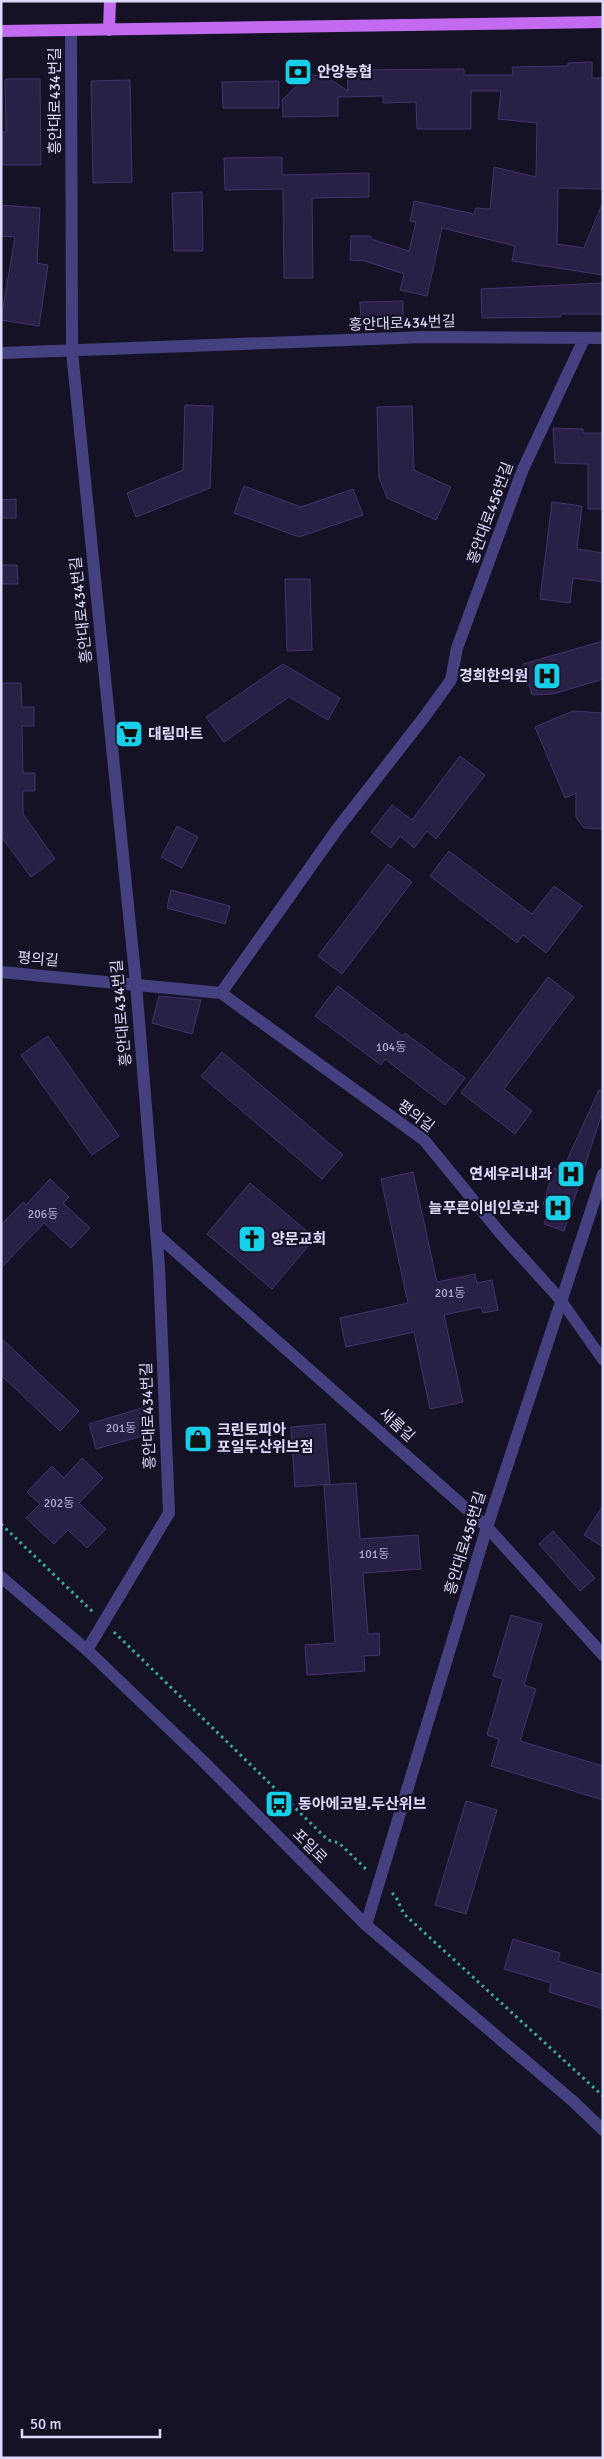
<svg xmlns="http://www.w3.org/2000/svg" width="604" height="2459" font-family="Signika,'Noto Sans KR',sans-serif">
<style>
.building{fill:#282045;stroke:#41346e}
.lines{fill:none;stroke-linecap:round;stroke-linejoin:round}
.path{stroke:#3caea9;stroke-width:3;stroke-dasharray:2.5 4;stroke-linecap:butt}
.pedestrian{stroke:#454180;stroke-width:11}
.minor{stroke:#454180;stroke-width:12}
.tertiary{stroke:#454180;stroke-width:12}
.primary{stroke:#c26bf1;stroke-width:12}
.labels{text-anchor:middle;dominant-baseline:central;stroke-width:4.5;stroke-linejoin:round;paint-order:stroke}
.number-label{font-size:12px;fill:#b0acce}
.poi-label{font-size:15px;font-weight:bold;fill:#dedafb;stroke:#161225;text-anchor:start}
.street-label{font-size:15px;fill:#dedafb;stroke:#161225}
</style>
<rect width="100%" height="100%" fill="#161225"/>
<path class="building" d="M 592,62 L 592,78 L 603,78 L 603,189 L 558,188 L 557,244 L 584,248 L 603,202 L 603,275 L 512,261 L 515,246 L 442,228 L 427,296 L 400,290 L 404,274 L 365,261 L 350,260 L 351,236 L 371,236 L 371,239 L 409,251 L 416,222 L 410,221 L 414,201 L 474,214 L 476,208 L 490,209 L 494,167 L 536,177 L 537,123 L 498,119 L 501,91 L 471,91 L 471,129 L 417,129 L 416,102 L 383,103 L 383,96 L 338,97 L 338,116 L 283,117 L 282,100 L 305,78 L 311,75 L 325,76 L 348,91 L 347,70 L 464,69 L 464,75 L 513,75 L 512,67 L 568,66 L 568,63 Z
M 5,79 L 40,79 L 41,165 L 1,165 L 1,132 L 6,132 Z
M 130,80 L 132,182 L 93,183 L 91,81 Z
M 279,81 L 279,108 L 223,108 L 222,82 Z
M 282,157 L 282,175 L 369,173 L 369,197 L 312,198 L 313,278 L 284,278 L 283,189 L 225,190 L 224,158 Z
M 202,192 L 203,251 L 174,251 L 172,193 Z
M 1,205 L 40,208 L 37,263 L 48,265 L 39,326 L 1,320 L 15,237 L 1,236 Z
M 603,283 L 603,314 L 561,314 L 561,317 L 482,318 L 481,289 Z
M 403,301 L 403,319 L 361,321 L 360,302 Z
M 185,405 L 213,406 L 210,488 L 136,517 L 127,493 L 183,470 Z
M 412,406 L 414,470 L 451,487 L 436,520 L 387,498 L 379,477 L 377,407 Z
M 553,428 L 583,429 L 583,433 L 603,433 L 603,509 L 588,509 L 588,464 L 555,463 Z
M 244,486 L 301,507 L 353,489 L 363,515 L 299,537 L 234,513 Z
M 16,499 L 16,518 L 1,518 L 1,500 Z
M 552,502 L 582,506 L 577,549 L 603,553 L 603,582 L 573,578 L 570,603 L 540,599 Z
M 1,565 L 17,565 L 18,584 L 1,584 Z
M 285,579 L 310,579 L 312,650 L 287,651 Z
M 603,641 L 603,679 L 553,694 L 532,695 L 523,664 Z
M 283,664 L 340,698 L 328,720 L 289,697 L 224,742 L 206,717 Z
M 1,683 L 21,683 L 22,707 L 34,707 L 34,726 L 22,726 L 23,773 L 35,773 L 35,791 L 23,791 L 23,814 L 55,859 L 31,877 L 1,836 Z
M 573,711 L 603,713 L 603,829 L 584,828 L 576,817 L 576,793 L 565,798 L 535,727 Z
M 460,756 L 485,775 L 436,839 L 427,831 L 414,848 L 400,836 L 391,848 L 371,832 L 392,805 L 412,820 Z
M 177,826 L 198,837 L 182,868 L 161,857 Z
M 449,851 L 532,914 L 554,886 L 582,906 L 546,953 L 523,935 L 517,943 L 430,876 Z
M 388,864 L 412,882 L 342,974 L 318,956 Z
M 171,890 L 230,906 L 225,924 L 167,908 Z
M 548,977 L 574,997 L 504,1089 L 532,1111 L 515,1134 L 461,1093 Z
M 338,986 L 403,1036 L 405,1033 L 465,1078 L 445,1105 L 385,1059 L 381,1065 L 315,1016 Z
M 159,996 L 201,1000 L 192,1034 L 152,1023 Z
M 48,1036 L 119,1136 L 92,1155 L 21,1055 Z
M 222,1052 L 343,1155 L 322,1179 L 201,1076 Z
M 599,1090 L 603,1092 L 603,1110 L 564,1231 L 544,1224 L 550,1207 L 543,1205 L 554,1168 L 562,1171 Z
M 413,1172 L 437,1282 L 475,1274 L 477,1283 L 492,1280 L 498,1310 L 483,1313 L 481,1307 L 444,1315 L 463,1402 L 430,1409 L 414,1332 L 346,1347 L 340,1318 L 408,1303 L 381,1179 Z
M 50,1179 L 69,1197 L 63,1203 L 90,1228 L 71,1248 L 44,1223 L 1,1268 L 1,1225 L 23,1202 L 26,1205 Z
M 250,1183 L 315,1238 L 272,1289 L 207,1234 Z
M 1,1338 L 79,1411 L 60,1431 L 1,1375 Z
M 145,1407 L 153,1433 L 96,1449 L 89,1424 Z
M 325,1424 L 330,1484 L 295,1487 L 291,1427 Z
M 82,1458 L 103,1478 L 79,1503 L 106,1529 L 87,1548 L 68,1530 L 54,1544 L 26,1518 L 40,1504 L 27,1492 L 52,1466 L 64,1478 Z
M 356,1483 L 360,1539 L 418,1535 L 421,1569 L 363,1573 L 368,1634 L 379,1633 L 380,1655 L 364,1656 L 365,1671 L 307,1675 L 305,1645 L 335,1643 L 324,1485 Z
M 603,1505 L 603,1547 L 584,1535 Z
M 553,1531 L 595,1578 L 580,1591 L 539,1544 Z
M 511,1615 L 542,1624 L 524,1685 L 536,1689 L 520,1741 L 603,1766 L 603,1800 L 491,1766 L 499,1739 L 487,1735 L 503,1679 L 493,1676 Z
M 466,1801 L 497,1810 L 466,1914 L 435,1905 Z
M 513,1939 L 560,1953 L 558,1961 L 603,1975 L 603,2009 L 549,1992 L 551,1983 L 504,1969 Z"/>
<g class="lines">
<path class="path" d="M 1,1524 L 93,1612
M 114,1632 L 328,1840 L 339,1843 L 367,1870
M 392,1893 L 396,1897 L 404,1914 L 603,2096"/>
<path class="pedestrian" d="M 560,1299 L 603,1360"/>
<path class="minor" d="M 71,30 L 72,352 L 136,984 L 159,1267 L 169,1513 L 87,1650
M 1,353 L 425,337 L 603,338
M 1,972 L 221,993 L 424,1140 L 501,1234 L 560,1299
M 221,993 L 338,828 L 425,716 L 451,680 L 457,648 L 523,469 L 584,339
M 156,1234 L 487,1527 L 603,1655"/>
<path class="tertiary" d="M 1,1577 L 87,1650 L 204,1762 L 366,1925 L 574,2102 L 603,2130
M 366,1925 L 487,1527 L 603,1174"/>
<path class="primary" d="M 109,30 L 110,1
M 1,31 L 603,22"/>
</g>
<defs>
<symbol id="bank-square" viewBox="-11 -11 22 22"><rect x="-9" y="-9" width="18" height="18" rx="4" fill="#18cfe9" stroke="#161225"/><path d="M-6-4H6V4H-6ZM0-2.3a2.3 2.3 0 1 0 0 4.6a2.3 2.3 0 1 0 0-4.6Z" fill="#111"/></symbol>
<symbol id="hospital-square" viewBox="-11 -11 22 22"><rect x="-9" y="-9" width="18" height="18" rx="4" fill="#18cfe9" stroke="#161225"/><path d="M-5-5h3v3.5h4V-5h3V5h-3V1.5h-4V5h-3Z" fill="#111"/></symbol>
<symbol id="supermarket-square" viewBox="-11 -11 22 22"><rect x="-9" y="-9" width="18" height="18" rx="4" fill="#18cfe9" stroke="#161225"/><path d="M-6-5.5h2.5l.6 2H6L4.5 2H-2.5L-4.4-4H-6ZM-1.5 3.2a1.3 1.3 0 1 0 .1 0ZM3 3.2a1.3 1.3 0 1 0 .1 0Z" fill="#111"/></symbol>
<symbol id="church-square" viewBox="-11 -11 22 22"><rect x="-9" y="-9" width="18" height="18" rx="4" fill="#18cfe9" stroke="#161225"/><path d="M-1.2-6h2.4v3.5h3.3v2.4h-3.3V6h-2.4V-.1h-3.3v-2.4h3.3Z" fill="#111"/></symbol>
<symbol id="shop-square" viewBox="-11 -11 22 22"><rect x="-9" y="-9" width="18" height="18" rx="4" fill="#18cfe9" stroke="#161225"/><path d="M-5-2.5h2.3a2.7 3.5 0 0 1 5.4 0H5L5.5 6h-11ZM-1.5-2.5h3a1.5 2.3 0 0 0-3 0Z" fill="#111"/></symbol>
<symbol id="bus-square" viewBox="-11 -11 22 22"><rect x="-9" y="-9" width="18" height="18" rx="4" fill="#18cfe9" stroke="#161225"/><path d="M-5-6H5V4H4V6H2V4H-2V6H-4V4H-5ZM-3.5-4V0h7V-4ZM-3.5 1.2v1.5H-2V1.2ZM2 1.2v1.5H3.5V1.2Z" fill="#111"/></symbol>
</defs>
<g fill-rule="evenodd">
<use href="#bank-square" x="282" y="56" width="32" height="32"/>
<use href="#hospital-square" x="531" y="660" width="32" height="32"/>
<use href="#supermarket-square" x="113" y="718" width="32" height="32"/>
<use href="#hospital-square" x="555" y="1158" width="32" height="32"/>
<use href="#hospital-square" x="542" y="1192" width="32" height="32"/>
<use href="#church-square" x="236" y="1223" width="32" height="32"/>
<use href="#shop-square" x="182" y="1423" width="32" height="32"/>
<use href="#bus-square" x="263" y="1788" width="32" height="32"/>
</g>
<g class="labels">
<g class="number-label">
<text x="391" y="1047">104동</text>
<text x="43" y="1214">206동</text>
<text x="450" y="1293">201동</text>
<text x="121" y="1428">201동</text>
<text x="59" y="1503">202동</text>
<text x="374" y="1554">101동</text>
</g>
<g class="poi-label">
<text x="317" y="72">안양농협</text>
<text x="528" y="676" text-anchor="end">경희한의원</text>
<text x="148" y="734">대림마트</text>
<text x="552" y="1174" text-anchor="end">연세우리내과</text>
<text x="539" y="1208" text-anchor="end">늘푸른이비인후과</text>
<text x="271" y="1239">양문교회</text>
<text x="217" y="1430">크린토피아<tspan x="217" dy="17">포일두산위브점</tspan></text>
<text x="298" y="1804">동아에코빌.두산위브</text>
</g>
<g class="street-label">
<text transform="translate(55 101) rotate(-90)">흥안대로434번길</text>
<text transform="translate(402 323) rotate(-2)">흥안대로434번길</text>
<text transform="translate(490 513) rotate(-70)">흥안대로456번길</text>
<text transform="translate(81 610) rotate(-96)">흥안대로434번길</text>
<text transform="translate(38 959) rotate(5)">평의길</text>
<text transform="translate(121 1013) rotate(-95)">흥안대로434번길</text>
<text transform="translate(416 1116) rotate(37)">평의길</text>
<text transform="translate(148 1416) rotate(-92)">흥안대로434번길</text>
<text transform="translate(397 1425) rotate(42)">새롬길</text>
<text transform="translate(465 1543) rotate(-73)">흥안대로456번길</text>
<text transform="translate(310 1846) rotate(45)">포일로</text>
</g>
</g>
<rect width="604" height="2459" fill="none" stroke="#dedafb" stroke-width="5"/>
<path d="M22 2429v8h138v-8" fill="none" stroke="#dedafb" stroke-width="2.5"/>
<text x="30" y="2429" font-size="15" fill="#dedafb" stroke="#161225" stroke-width="4" paint-order="stroke">50 m</text>
</svg>
